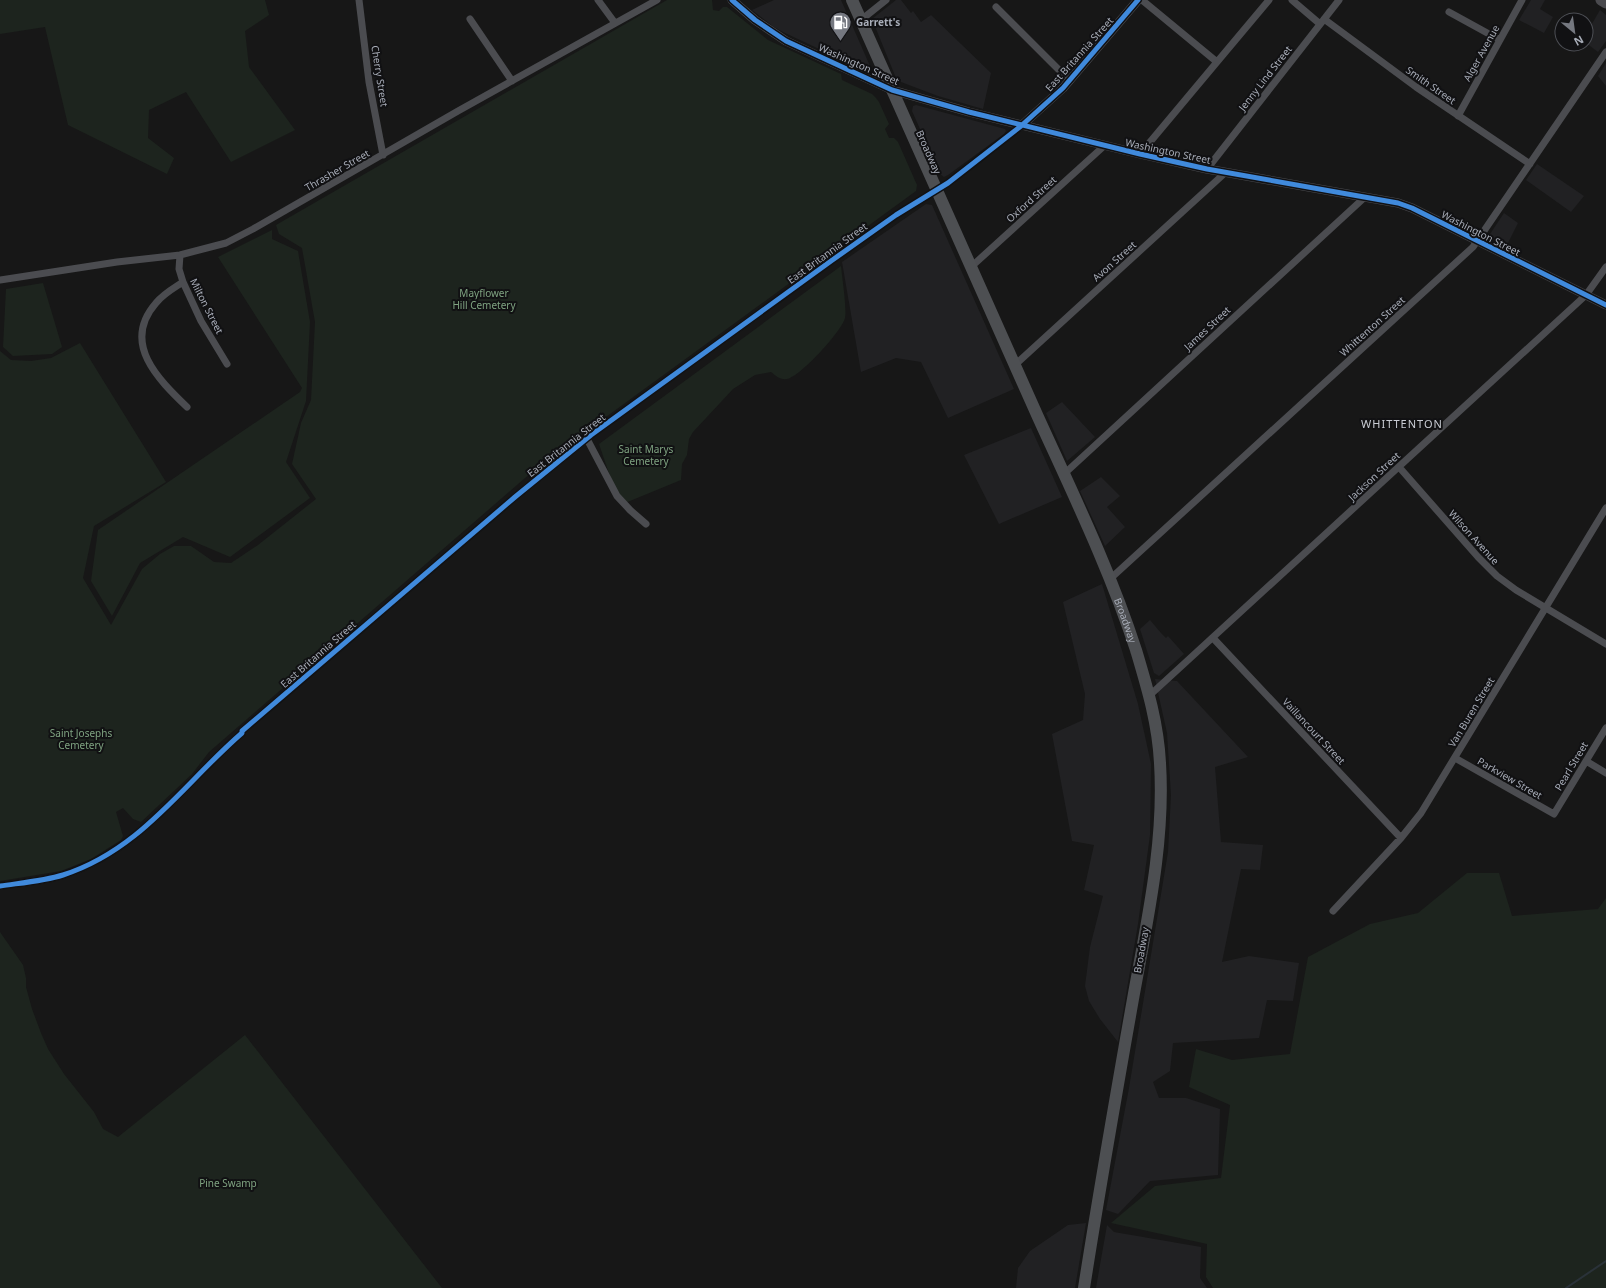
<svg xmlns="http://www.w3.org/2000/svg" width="1606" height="1288" font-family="'Noto Sans',sans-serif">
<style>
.built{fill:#212123}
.green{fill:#1d241e}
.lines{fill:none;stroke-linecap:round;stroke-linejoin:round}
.stream{stroke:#2a3239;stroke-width:2}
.minor{stroke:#4b4c50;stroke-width:7}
.tertiary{stroke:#4b4c50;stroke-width:9}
.secondary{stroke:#4a4a4e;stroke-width:11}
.primary{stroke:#4d4f52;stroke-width:12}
.cycleway-casing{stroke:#111113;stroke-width:8}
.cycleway{stroke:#408adc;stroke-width:5}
.labels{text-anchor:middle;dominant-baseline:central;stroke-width:4;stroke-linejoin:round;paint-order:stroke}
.poi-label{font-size:10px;font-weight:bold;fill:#a8adb8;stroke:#111113;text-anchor:start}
.street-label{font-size:10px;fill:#a8adb8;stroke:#111113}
.park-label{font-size:10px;fill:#7fa381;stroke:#111113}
.neighbourhood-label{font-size:11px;letter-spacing:1px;fill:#c9ccd4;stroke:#111113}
</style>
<rect width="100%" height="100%" fill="#171717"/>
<path class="built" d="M 774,0 L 841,0 L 870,66 L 870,70 L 866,71 L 783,32 L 774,27 L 752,10 Z
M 896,0 L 901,0 L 911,13 L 913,11 L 921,22 L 931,15 L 991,73 L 983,109 L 938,96 L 901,82 L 896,78 L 872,19 Z
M 1531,0 L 1545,0 L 1540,9 L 1553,17 L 1544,33 L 1519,20 Z
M 1600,10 L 1606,15 L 1606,41 L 1598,52 L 1586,43 L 1586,34 Z
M 1606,63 L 1606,86 L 1598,76 Z
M 916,105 L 1005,129 L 1006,131 L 1004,134 L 948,175 L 944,177 L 940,174 L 912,111 L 913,106 Z
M 1537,164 L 1584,196 L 1571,212 L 1526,180 Z
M 926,204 L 932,205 L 1014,389 L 948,418 L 921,362 L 896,358 L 861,372 L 842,262 Z
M 1504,213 L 1518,223 L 1506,247 L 1488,237 Z
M 1062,402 L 1095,437 L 1067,461 L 1046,413 Z
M 1031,428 L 1062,497 L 999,524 L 964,455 Z
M 1101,477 L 1120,496 L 1107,507 L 1125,527 L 1105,546 L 1080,491 Z
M 1102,584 L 1138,704 L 1151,764 L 1150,835 L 1138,924 L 1118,1042 L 1100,1019 L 1089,1001 L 1085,986 L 1090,947 L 1103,896 L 1084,890 L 1094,845 L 1072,841 L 1052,734 L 1083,720 L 1085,694 L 1063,602 Z
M 1150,620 L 1161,633 L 1166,638 L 1168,636 L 1184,654 L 1159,676 L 1154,673 L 1140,629 Z
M 1155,679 L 1177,681 L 1248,757 L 1215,767 L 1221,842 L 1263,845 L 1260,870 L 1241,869 L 1222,962 L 1249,956 L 1299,963 L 1293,1001 L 1267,1000 L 1259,1038 L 1173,1043 L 1170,1071 L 1153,1082 L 1159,1098 L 1186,1098 L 1220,1109 L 1218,1175 L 1150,1181 L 1118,1214 L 1106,1210 L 1129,1088 L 1168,852 L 1171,795 L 1167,733 Z
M 1086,1223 L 1075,1288 L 1016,1288 L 1018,1268 L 1030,1251 L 1068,1225 Z
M 1107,1225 L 1114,1232 L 1201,1247 L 1200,1278 L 1207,1288 L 1096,1288 Z"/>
<path class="green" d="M 0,0 L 265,0 L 269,15 L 245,31 L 249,67 L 295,130 L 231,162 L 186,92 L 149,110 L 148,138 L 174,158 L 167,174 L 68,125 L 45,27 L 0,34 Z
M 667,0 L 712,0 L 713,10 L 719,11 L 723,7 L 727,7 L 768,40 L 841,74 L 842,80 L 872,94 L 876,98 L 879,102 L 889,124 L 885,129 L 889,138 L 894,138 L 898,142 L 917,185 L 916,191 L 540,465 L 209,752 L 192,774 L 141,822 L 133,819 L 123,808 L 116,812 L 123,836 L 121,840 L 91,859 L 61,871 L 0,881 L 0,351 L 11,360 L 31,361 L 51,358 L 80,343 L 166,482 L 94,526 L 83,578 L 111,625 L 142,569 L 160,554 L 174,546 L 191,546 L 214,562 L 231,563 L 258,545 L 316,499 L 292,464 L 301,423 L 311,400 L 315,322 L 302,248 L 279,234 L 276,225 Z
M 272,230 L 272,239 L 298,251 L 310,322 L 306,401 L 286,462 L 310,498 L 230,557 L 183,537 L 140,563 L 112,616 L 91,581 L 98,530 L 300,392 L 302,388 L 218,257 Z
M 841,266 C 842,277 847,308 845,318 C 842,331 800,377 787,379 C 780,380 776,376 771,372 L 755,375 L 733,389 L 693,432 L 689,439 L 687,455 L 682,464 L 681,480 L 625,503 L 613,485 L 599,444 Z
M 43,283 L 62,347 L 52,354 L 13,356 L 3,347 L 6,289 Z
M 1467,873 L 1499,873 L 1512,916 L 1598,909 L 1606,898 L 1606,1288 L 1213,1288 L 1206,1277 L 1207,1244 L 1111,1223 L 1155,1186 L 1221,1178 L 1230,1105 L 1189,1087 L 1196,1049 L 1232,1060 L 1290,1054 L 1308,957 L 1370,924 L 1418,913 Z
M 0,932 L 23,965 L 26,978 L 26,987 L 32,1009 L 41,1033 L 48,1049 L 64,1074 L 94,1112 L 103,1129 L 118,1137 L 245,1035 L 442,1288 L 0,1288 Z"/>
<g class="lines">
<path class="stream" d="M 1566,1288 L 1606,1261"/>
<path class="minor" d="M 359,0 L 369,82 L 383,155
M 598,0 L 615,23
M 1292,0 L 1320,24
M 996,7 L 1070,81
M 1449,12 L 1500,40
M 470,19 L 512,81
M 1324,19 L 1416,87 L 1530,164
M 861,20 L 886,0
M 1217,62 L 1269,0
M 1458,116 L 1522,0
M 1140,154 L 1217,62 L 1142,0
M 1207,169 L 1339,0
M 180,255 L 179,269 L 183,282 L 201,321 L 227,364
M 971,267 L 1104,146
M 0,280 L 117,262 L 180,255 L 226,243 L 253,229 L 458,111 L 657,0
M 183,282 C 174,288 163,294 156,303 C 121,343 158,379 187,407
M 1015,365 L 1226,172
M 587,439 L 617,496 L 630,510 L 646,524
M 1399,467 L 1478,557 L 1497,576 L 1516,590 L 1606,644
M 1064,474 L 1365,197
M 1110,579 L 1473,247 L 1606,52
M 1213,638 L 1401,838
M 1150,695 L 1586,295 L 1606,267
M 1455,758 L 1554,814 L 1606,728
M 1586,761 L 1606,773
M 0,886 C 20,883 44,881 63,875 C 141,850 183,784 242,733 L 242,731 L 515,497 L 591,435 L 831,261 L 896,215 L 948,183 L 1021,126
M 1333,911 L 1401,838 L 1421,813 L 1606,508"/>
<path class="tertiary" d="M 732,0 L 755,20 L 786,41 L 892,90 L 969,112 L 1140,154 L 1207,169 L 1398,203 L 1412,208 L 1606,305
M 1021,126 L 1063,88 L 1138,0"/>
<path class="secondary" d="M 1601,0 L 1606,3"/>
<path class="primary" id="s1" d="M 852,0 C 914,139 976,278 1038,417 C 1073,494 1110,570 1136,650 C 1147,687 1158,723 1160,763 C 1165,842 1147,921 1133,999 C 1116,1095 1099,1192 1084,1288"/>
<defs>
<path id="cycleway" d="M 732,0 L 755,20 L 786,41 L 892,90 L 969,112 L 1140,154 L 1207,169 L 1398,203 L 1412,208 L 1606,305
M 0,886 C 20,883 44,881 63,875 C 141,850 183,784 242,733 L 242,731 L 515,497 L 591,435 L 831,261 L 896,215 L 948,183 L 1021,126 L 1063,88 L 1138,0"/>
</defs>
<use href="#cycleway" class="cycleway-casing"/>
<use href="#cycleway" class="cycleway"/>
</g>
<defs>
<symbol id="fuel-pin" viewBox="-11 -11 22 30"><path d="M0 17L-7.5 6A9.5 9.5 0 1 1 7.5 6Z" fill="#757880" stroke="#111113"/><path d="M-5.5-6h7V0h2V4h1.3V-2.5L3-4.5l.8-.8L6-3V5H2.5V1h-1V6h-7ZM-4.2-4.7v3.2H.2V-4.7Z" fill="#fff"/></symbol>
</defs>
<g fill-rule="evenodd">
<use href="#fuel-pin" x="828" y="10" width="25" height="34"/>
</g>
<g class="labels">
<g class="poi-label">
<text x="856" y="22">Garrett's</text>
</g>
<g class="street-label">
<text transform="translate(1481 53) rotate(-61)">Alger Avenue</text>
<text transform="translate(1079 54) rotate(-48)">East Britannia Street</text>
<text transform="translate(859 64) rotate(24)">Washington Street</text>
<text transform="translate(380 76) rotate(81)">Cherry Street</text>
<text transform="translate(1265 78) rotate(-52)">Jenny Lind Street</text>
<text transform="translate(1431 85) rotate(35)">Smith Street</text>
<text transform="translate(1168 151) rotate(12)">Washington Street</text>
<text transform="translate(929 152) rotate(66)">Broadway</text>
<text transform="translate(337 170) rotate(-30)">Thrasher Street</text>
<text transform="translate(1031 199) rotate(-42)">Oxford Street</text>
<text transform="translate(1481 233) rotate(27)">Washington Street</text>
<text transform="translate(827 253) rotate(-36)">East Britannia Street</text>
<text transform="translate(1114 261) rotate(-42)">Avon Street</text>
<text transform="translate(207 306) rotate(63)">Milton Street</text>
<text transform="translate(1372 326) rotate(-42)">Whittenton Street</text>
<text transform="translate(1207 328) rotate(-43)">James Street</text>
<text transform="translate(566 445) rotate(-38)">East Britannia Street</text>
<text transform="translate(1374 476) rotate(-43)">Jackson Street</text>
<text transform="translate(1474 537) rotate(48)">Wilson Avenue</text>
<text stroke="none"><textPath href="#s1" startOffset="678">Broadway</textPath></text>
<text transform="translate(318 654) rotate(-41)">East Britannia Street</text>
<text transform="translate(1471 712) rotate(-59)">Van Buren Street</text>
<text transform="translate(1314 731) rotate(47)">Vaillancourt Street</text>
<text transform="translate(1571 766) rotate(-59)">Pearl Street</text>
<text transform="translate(1510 778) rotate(30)">Parkview Street</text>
<text transform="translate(1141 950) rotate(-80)">Broadway</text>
</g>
<g class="park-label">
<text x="484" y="293">Mayflower<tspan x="484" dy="12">Hill Cemetery</tspan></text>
<text x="646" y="449">Saint Marys<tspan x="646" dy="12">Cemetery</tspan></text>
<text x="81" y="733">Saint Josephs<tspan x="81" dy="12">Cemetery</tspan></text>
<text x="228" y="1183">Pine Swamp</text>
</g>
<g class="neighbourhood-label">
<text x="1402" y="423">WHITTENTON</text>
</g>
</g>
<g transform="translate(1574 32) rotate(151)"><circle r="19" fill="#111113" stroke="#4d4f55"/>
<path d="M0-3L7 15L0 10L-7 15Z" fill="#757880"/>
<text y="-6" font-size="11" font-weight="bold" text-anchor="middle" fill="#a8adb8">N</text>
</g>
</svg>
